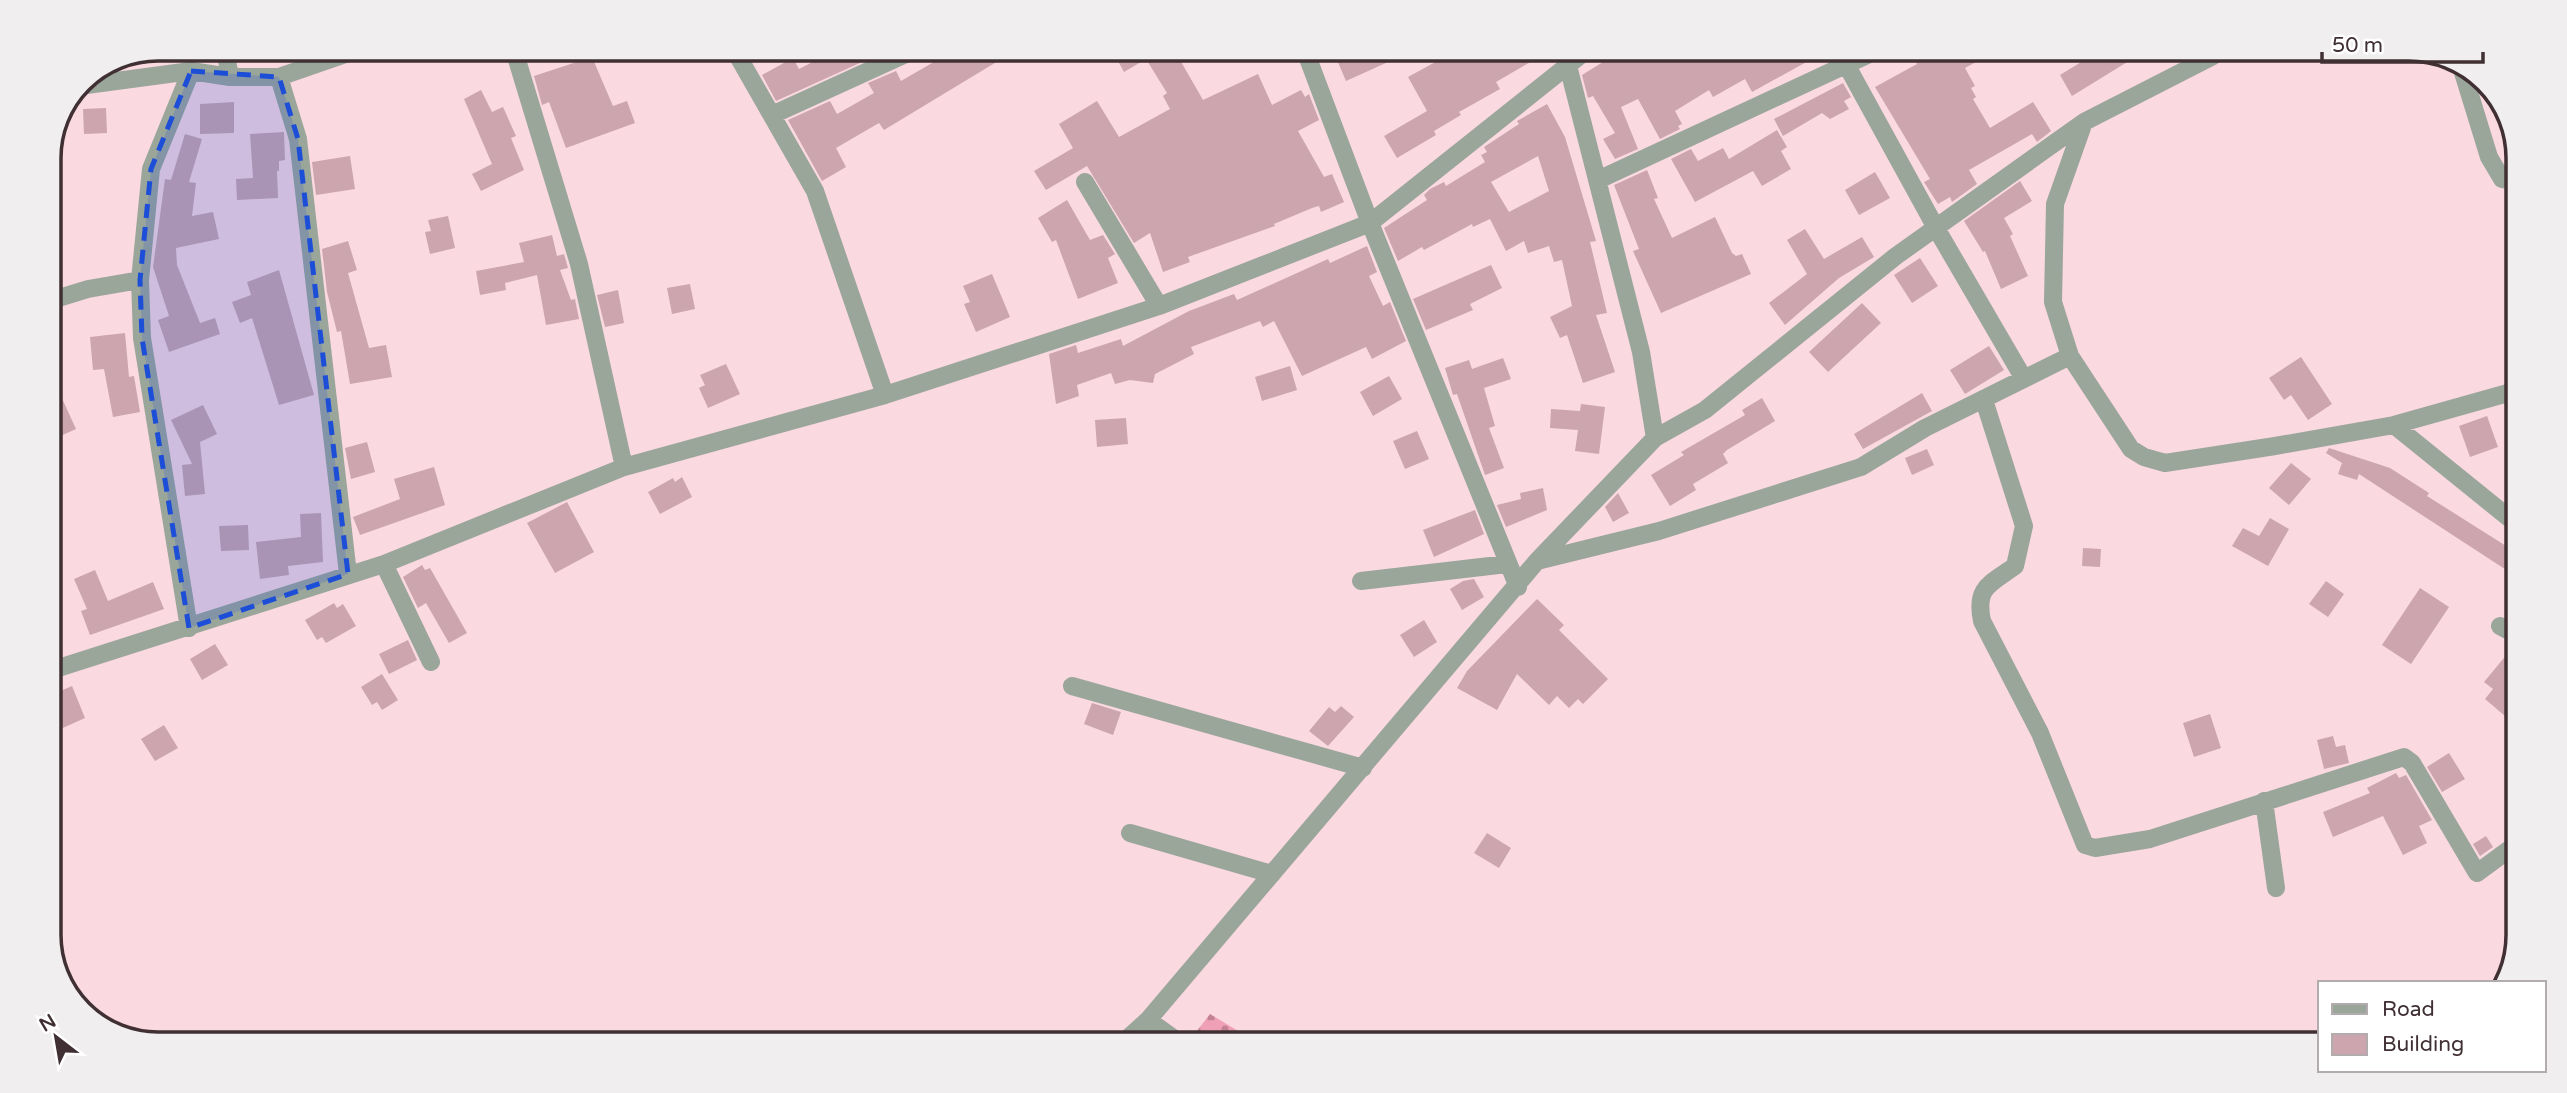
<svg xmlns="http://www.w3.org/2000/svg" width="2567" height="1093" font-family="'Varela Round',sans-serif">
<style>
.cemetery{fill:url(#cemetery-stones)}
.building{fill:#cca5ae;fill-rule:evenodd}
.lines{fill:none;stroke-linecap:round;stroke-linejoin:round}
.minor{stroke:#9ba69a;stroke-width:18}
.marked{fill:#1d4ed8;fill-opacity:0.2;stroke:#1d4ed8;stroke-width:5;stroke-dasharray:14 9;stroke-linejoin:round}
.rim{fill:none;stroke:#403034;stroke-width:3.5}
</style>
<defs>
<pattern id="cemetery-stones" width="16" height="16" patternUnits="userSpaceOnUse" patternTransform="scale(1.75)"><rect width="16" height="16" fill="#f0a0b6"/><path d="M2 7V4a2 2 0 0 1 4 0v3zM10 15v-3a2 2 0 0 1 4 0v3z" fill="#c48395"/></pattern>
</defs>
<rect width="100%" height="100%" fill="#fad9e1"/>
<path class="cemetery" d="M 1210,1014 L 1253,1040 L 1190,1040 Z"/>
<path class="building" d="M 834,51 L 884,52 L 776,101 L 762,75 L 793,58 L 799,69 Z
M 951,52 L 1013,52 L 884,130 L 879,123 L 836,148 L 846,167 L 822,181 L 788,120 L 830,101 L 837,114 L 874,93 L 868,83 L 896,71 L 901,81 Z
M 1113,52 L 1176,53 L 1203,100 L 1258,74 L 1272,105 L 1301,90 L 1305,97 L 1309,94 L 1319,120 L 1298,131 L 1324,177 L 1332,174 L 1344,202 L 1321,212 L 1319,206 L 1312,208 L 1274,224 L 1275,226 L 1188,257 L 1190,262 L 1163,272 L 1150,233 L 1134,243 L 1087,166 L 1046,190 L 1034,171 L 1073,148 L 1059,124 L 1097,101 L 1119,137 L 1170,109 L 1163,96 L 1167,93 L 1146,59 L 1124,72 Z
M 1334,53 L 1408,53 L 1346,81 Z
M 1450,54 L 1544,54 L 1496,82 L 1500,89 L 1459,112 L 1461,115 L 1434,131 L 1436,135 L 1397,158 L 1384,136 L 1427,111 L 1408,77 Z
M 1616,54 L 1766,55 L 1819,55 L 1752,92 L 1745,79 L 1713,97 L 1709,90 L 1675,111 L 1682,124 L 1678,126 L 1680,129 L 1660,139 L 1638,99 L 1621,107 L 1638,149 L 1615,159 L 1603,139 L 1615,133 L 1593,96 L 1588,98 L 1582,75 Z
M 1912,55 L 1987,56 L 1965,68 L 1975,86 L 1971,88 L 1976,97 L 1973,99 L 1990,128 L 2033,102 L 2051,131 L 2037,142 L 2032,134 L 1969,170 L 1977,184 L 1952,202 L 1950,197 L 1938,204 L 1924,182 L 1930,179 L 1875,87 L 1917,64 Z
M 2091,56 L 2137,56 L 2072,96 L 2060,75 Z
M 592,57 L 613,106 L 627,101 L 635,123 L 566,148 L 549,102 L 542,105 L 534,76 Z
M 1843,83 L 1851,97 L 1844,101 L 1849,109 L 1830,119 L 1822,113 L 1783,136 L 1774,119 Z
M 481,90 L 492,112 L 503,107 L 516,136 L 511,138 L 524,170 L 481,191 L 472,174 L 492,164 L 464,99 Z
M 234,102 L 234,133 L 200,134 L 200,104 Z
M 1547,104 L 1565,137 L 1596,241 L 1590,242 L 1607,313 L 1596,315 L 1615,372 L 1583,383 L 1567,335 L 1560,338 L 1550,317 L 1572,306 L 1562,260 L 1554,262 L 1549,246 L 1528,253 L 1524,241 L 1506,251 L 1490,219 L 1473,227 L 1472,224 L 1424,250 L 1422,247 L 1398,261 L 1384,228 L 1427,200 L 1424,195 L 1430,189 L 1444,182 L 1446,186 L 1485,162 L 1481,155 L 1487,152 L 1484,147 L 1519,124 L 1517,121 ZM 1538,156 L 1549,191 L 1509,212 L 1491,182 Z
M 106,108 L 107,133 L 84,134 L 83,109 Z
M 1777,130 L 1787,147 L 1781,151 L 1791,169 L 1762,186 L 1753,171 L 1695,202 L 1671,159 L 1691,149 L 1698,161 L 1723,148 L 1729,159 Z
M 284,132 L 285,160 L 279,161 L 279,171 L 277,171 L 278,198 L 237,200 L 236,179 L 253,178 L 250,134 Z
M 185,134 L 202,139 L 189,182 L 196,183 L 192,216 L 213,212 L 219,239 L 176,248 L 177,265 L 200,323 L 215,318 L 220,334 L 169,352 L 158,320 L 169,316 L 153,267 L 165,179 L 171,180 Z
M 350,156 L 355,189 L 316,195 L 312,162 Z
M 1647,170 L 1658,198 L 1654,199 L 1672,238 L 1715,217 L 1732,253 L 1736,256 L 1742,254 L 1751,274 L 1661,313 L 1633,251 L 1639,249 L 1614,185 Z
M 1875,172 L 1890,198 L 1859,215 L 1845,190 Z
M 2020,181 L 2032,201 L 2004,218 L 2013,234 L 2010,236 L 2028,276 L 2001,289 L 1985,251 L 1983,252 L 1964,221 Z
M 1067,200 L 1090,240 L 1103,235 L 1115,254 L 1108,258 L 1118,283 L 1078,299 L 1056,240 L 1052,242 L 1038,218 Z
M 448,216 L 455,248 L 430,254 L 425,232 L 431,231 L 428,220 Z
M 1805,229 L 1824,259 L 1862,237 L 1874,257 L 1839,278 L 1785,325 L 1769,303 L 1807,274 L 1787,240 Z
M 552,235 L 557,256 L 564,254 L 568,268 L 560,270 L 571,300 L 575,299 L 579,319 L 546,325 L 537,275 L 505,283 L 506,290 L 480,295 L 476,271 L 524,262 L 519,243 Z
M 348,241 L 357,270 L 348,273 L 369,348 L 386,345 L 392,377 L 350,384 L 341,331 L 337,332 L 327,292 L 322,249 Z
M 1367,246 L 1377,272 L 1369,276 L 1383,306 L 1390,302 L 1406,341 L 1372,359 L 1366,347 L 1302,376 L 1274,321 L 1263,327 L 1260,321 L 1191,347 L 1194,354 L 1155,374 L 1153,383 L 1130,380 L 1115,384 L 1111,373 L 1077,385 L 1079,396 L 1056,404 L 1049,354 L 1076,345 L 1078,353 L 1121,339 L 1123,346 L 1189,311 L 1234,294 L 1237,300 L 1328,259 L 1330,263 Z
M 1920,258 L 1938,286 L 1912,303 L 1894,275 Z
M 1491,265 L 1502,288 L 1470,304 L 1473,310 L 1426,330 L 1413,299 Z
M 279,270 L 314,395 L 279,405 L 252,318 L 240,323 L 232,302 L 251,295 L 247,282 Z
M 992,274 L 1010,317 L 976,332 L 964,304 L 970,302 L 963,286 Z
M 690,284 L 695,309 L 672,314 L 667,288 Z
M 618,290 L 624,323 L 605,327 L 597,295 Z
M 1862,303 L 1881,323 L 1828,372 L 1809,352 Z
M 125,333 L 129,377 L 134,376 L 140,412 L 113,417 L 104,369 L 93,370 L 90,337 Z
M 1989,346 L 2004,370 L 1965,394 L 1950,370 Z
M 2301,357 L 2332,404 L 2308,420 L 2291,395 L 2284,400 L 2269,378 Z
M 1503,358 L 1511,379 L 1484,388 L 1495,426 L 1489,428 L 1504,468 L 1485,475 L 1457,394 L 1453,395 L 1445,368 L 1469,360 L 1472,369 Z
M 726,364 L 740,394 L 708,408 L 699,388 L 705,385 L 700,375 Z
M 1290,366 L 1297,390 L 1262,401 L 1255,377 Z
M 49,370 L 76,429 L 49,441 Z
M 1389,376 L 1402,399 L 1373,416 L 1360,392 Z
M 1922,393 L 1932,411 L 1863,449 L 1854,434 Z
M 1762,398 L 1775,421 L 1727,450 L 1723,454 L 1728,463 L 1693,484 L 1696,490 L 1670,506 L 1651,475 L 1684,455 L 1681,452 L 1745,415 L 1742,410 Z
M 1581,404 L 1605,407 L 1599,454 L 1575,451 L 1578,430 L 1550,428 L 1551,409 L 1580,411 Z
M 203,405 L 217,434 L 200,442 L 205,494 L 185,496 L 182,465 L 192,464 L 171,420 Z
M 2487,416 L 2498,447 L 2470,457 L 2459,426 Z
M 1126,418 L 1128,444 L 1097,447 L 1095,420 Z
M 1417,431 L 1429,459 L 1405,469 L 1393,441 Z
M 367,442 L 375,472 L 351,479 L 345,448 Z
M 2329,448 L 2390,468 L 2429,493 L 2427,496 L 2514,551 L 2514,575 L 2359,474 L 2357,480 L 2338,474 L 2342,463 L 2326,453 Z
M 1927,449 L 1934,465 L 1912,475 L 1905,458 Z
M 2291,463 L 2311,479 L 2289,505 L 2269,488 Z
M 434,467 L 445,505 L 360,535 L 353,517 L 400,499 L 394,479 Z
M 682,477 L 692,497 L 660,514 L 648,492 L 673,478 L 675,482 Z
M 1543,488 L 1547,510 L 1506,527 L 1497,505 L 1521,499 L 1520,493 Z
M 1618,493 L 1629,513 L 1613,522 L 1605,507 Z
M 567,502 L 594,552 L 555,573 L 527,523 Z
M 1475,510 L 1484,534 L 1434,557 L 1423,530 Z
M 321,513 L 323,562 L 288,566 L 289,575 L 260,579 L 256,542 L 301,537 L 300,514 Z
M 2270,518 L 2289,529 L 2268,566 L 2232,546 L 2243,528 L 2259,536 Z
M 248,525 L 249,550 L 221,551 L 219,526 Z
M 2083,548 L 2101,549 L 2100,567 L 2082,566 Z
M 422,565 L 425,570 L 430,568 L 467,633 L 449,643 L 426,603 L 418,608 L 403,577 Z
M 95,570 L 108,601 L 153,582 L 164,609 L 90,635 L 81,611 L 87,609 L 74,579 Z
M 1474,579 L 1484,597 L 1462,610 L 1450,589 L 1463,581 Z
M 2326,581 L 2344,594 L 2328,617 L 2309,604 Z
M 2420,588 L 2449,607 L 2411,664 L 2382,645 Z
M 1537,599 L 1564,625 L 1559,630 L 1608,679 L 1583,704 L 1578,699 L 1569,708 L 1557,696 L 1549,705 L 1517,674 L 1497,710 L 1457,688 L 1467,671 Z
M 334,603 L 337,608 L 343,604 L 356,626 L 326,643 L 322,637 L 317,640 L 305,620 Z
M 1424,620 L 1437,642 L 1414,657 L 1400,635 Z
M 408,640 L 417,660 L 389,674 L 379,654 Z
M 215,644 L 228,665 L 202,680 L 190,659 Z
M 2513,647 L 2512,719 L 2512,722 L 2485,699 L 2493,689 L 2484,682 Z
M 382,674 L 398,700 L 382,710 L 377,702 L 372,705 L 361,687 Z
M 72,686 L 85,718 L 56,731 L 49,716 L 49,696 Z
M 1092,703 L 1121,712 L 1113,735 L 1084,724 Z
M 1341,706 L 1354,717 L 1328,746 L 1309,731 L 1329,707 L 1335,712 Z
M 2210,714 L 2221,748 L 2194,757 L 2183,723 Z
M 164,725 L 178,748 L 155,761 L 141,739 Z
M 2333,736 L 2336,747 L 2345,745 L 2349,763 L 2324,769 L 2317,740 Z
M 2449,753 L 2465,779 L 2442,792 L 2427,767 Z
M 2396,773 L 2399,778 L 2406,775 L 2432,820 L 2419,826 L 2427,843 L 2403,855 L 2383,816 L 2333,837 L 2323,812 L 2370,793 L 2367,788 Z
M 1487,833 L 1511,848 L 1499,868 L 1474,853 Z
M 2486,836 L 2493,847 L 2480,856 L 2473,844 Z"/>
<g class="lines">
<path class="minor" d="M 225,49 L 230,77
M 514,50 L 579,264 L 624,467
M 735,51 L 815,191 L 885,395
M 1306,53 L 1370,223 L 1518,587
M 1841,55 L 1936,228 L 2024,379
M 2213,56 L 2084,122 L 2055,204 L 2053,302 L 2070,356 L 2131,449 L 2144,457 L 2165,463 L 2275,446 L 2394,425 L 2515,391
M 2461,66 L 2489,157 L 2502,179 L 2518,181
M 279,77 L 298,139 L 348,574
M 79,86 L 191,71 L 230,77 L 279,77 L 357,50
M 772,115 L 910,52
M 1598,180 L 1867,55
M 1085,182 L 1159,306
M 49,301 L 88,289 L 140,280
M 1984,400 L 2024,526 L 2015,566 C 1990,584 1975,587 1982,621 L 2040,733 L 2085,845 L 2095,848 L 2150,839 L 2404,757 L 2412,763 L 2477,873 L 2511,848
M 2394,425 L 2514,522
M 1655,438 L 1705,410 L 1896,256 L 2084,122
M 1537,561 L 1659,531 L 1861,467 L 1925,428 L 2070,356
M 384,564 L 431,662
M 1361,581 L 1507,564
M 2500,626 L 2513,633
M 189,628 L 142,338 L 140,280 L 151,169 L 191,71
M 49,671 L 384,564 L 624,467 L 885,395 L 1159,306 L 1370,223 L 1582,54
M 1072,686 L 1363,768
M 2264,801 L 2276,888
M 1130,833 L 1272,874
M 1148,1020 L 1176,1040
M 1127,1039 L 1148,1020 L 1537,561 L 1655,438 L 1641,352 L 1565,54"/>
</g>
<path class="marked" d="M 191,71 L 279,77 L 298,139 L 348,574 L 189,628 L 142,338 L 140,280 L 151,169 Z"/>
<path d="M0 0H2567V1093H0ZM158 61H2409A97 97 0 0 1 2506 158V935A97 97 0 0 1 2409 1032H158A97 97 0 0 1 61 935V158A97 97 0 0 1 158 61Z" fill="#f0eeef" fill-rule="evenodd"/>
<path class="rim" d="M158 61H2409A97 97 0 0 1 2506 158V935A97 97 0 0 1 2409 1032H158A97 97 0 0 1 61 935V158A97 97 0 0 1 158 61Z"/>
<rect x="2318" y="981" width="228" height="91" fill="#ffffff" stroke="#b3acae" stroke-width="2"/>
<rect x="2332" y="1004" width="35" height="10" fill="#9ba69a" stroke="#b3acae" stroke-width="2"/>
<text x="2382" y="1016" font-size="21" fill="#403034">Road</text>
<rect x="2332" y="1034" width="35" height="21" fill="#cca5ae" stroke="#b3acae" stroke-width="2"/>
<text x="2382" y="1051" font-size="21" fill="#403034">Building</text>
<g transform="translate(56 1037) rotate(329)" stroke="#ffffff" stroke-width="5" paint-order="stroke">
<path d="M0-5L12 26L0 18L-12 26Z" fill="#403034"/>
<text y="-10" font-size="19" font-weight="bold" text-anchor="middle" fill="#403034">N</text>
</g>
<path d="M2322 52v10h161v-10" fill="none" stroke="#403034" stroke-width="3.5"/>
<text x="2332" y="52" font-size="21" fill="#403034" stroke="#ffffff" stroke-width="5" paint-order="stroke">50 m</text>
</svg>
